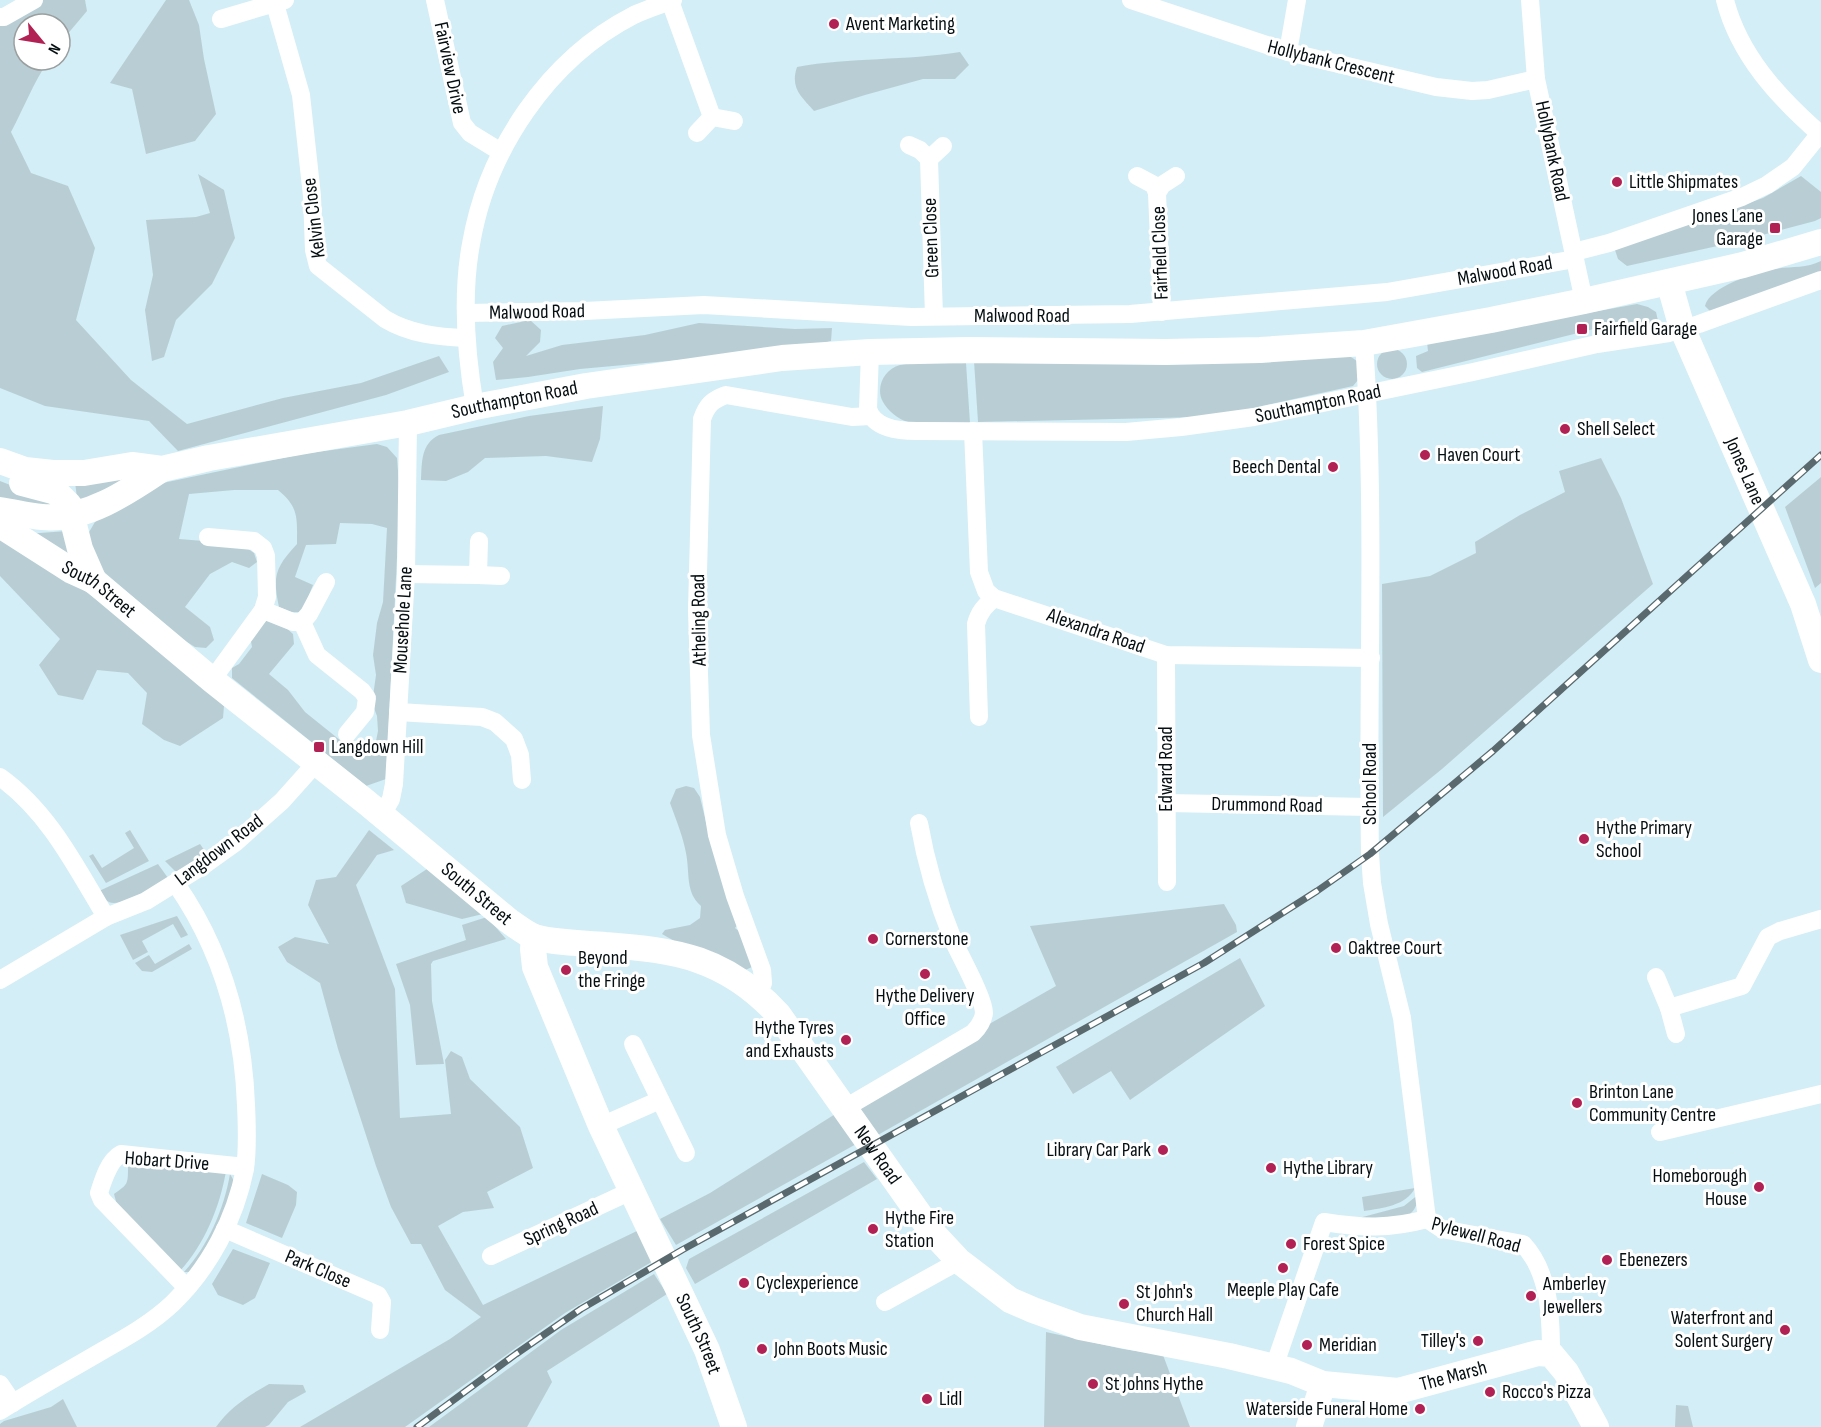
<svg xmlns="http://www.w3.org/2000/svg" width="1821" height="1427" font-family="'Sofia Sans Condensed',sans-serif">
<style>
.green{fill:#b8ced4}
.lines{fill:none;stroke-linecap:round;stroke-linejoin:round}
.street{stroke:#fff;stroke-width:18}
.secondary{stroke:#fff;stroke-width:26}
.rail-casing{stroke:#59696e;stroke-width:7}
.rail{stroke:#fff;stroke-width:4.5;stroke-dasharray:14;stroke-linecap:butt}
.poi-dot{fill:#b12153;stroke:#fff;stroke-width:2}
.labels{text-anchor:middle;dominant-baseline:central;stroke-width:6;stroke-linejoin:round;paint-order:stroke}
.poi-label{font-size:20px;fill:#050e10;stroke:#fff;text-anchor:start}
.street-label{font-size:20px;fill:#050e10;stroke:#fff}
</style>
<rect width="100%" height="100%" fill="#d3eef6"/>
<path class="green" d="M 33,0 L 85,0 L 87,11 L 60,43 L 60,24 L 24,24 L 24,60 L 49,60 C 33,83 24,108 11,132 L 31,173 L 68,186 L 95,248 L 76,320 L 131,380 L 187,424 L 283,398 L 361,383 L 439,356 L 449,372 L 386,395 L 178,451 L 149,421 L 45,406 L 0,388 L 0,18 Z
M 166,0 L 189,0 L 199,25 L 204,59 L 216,114 L 195,141 L 146,154 L 132,89 L 110,83 Z
M 960,52 L 969,65 L 955,79 L 923,79 L 865,95 L 814,111 C 801,96 790,88 797,67 C 850,57 906,61 960,52 Z
M 198,174 L 224,190 L 235,238 L 212,284 L 176,320 L 164,357 L 152,361 L 145,310 L 153,275 L 146,220 L 196,217 L 210,213 Z
M 1801,176 L 1821,192 L 1821,218 L 1815,221 L 1740,241 L 1627,266 L 1618,259 L 1614,247 L 1696,222 L 1763,198 Z
M 1821,261 L 1821,272 L 1711,312 L 1705,306 C 1709,287 1756,272 1774,269 C 1791,266 1805,269 1821,261 Z
M 1637,304 L 1648,307 L 1656,312 L 1658,321 L 1653,326 L 1602,327 L 1422,372 L 1417,368 L 1416,356 L 1428,351 L 1427,342 Z
M 530,320 L 541,330 L 540,342 L 526,356 L 562,345 L 645,335 L 699,323 L 795,329 L 832,328 L 831,341 L 800,349 L 580,369 L 528,377 L 496,380 L 493,362 L 503,348 L 495,338 L 502,326 Z
M1377 364a15 15 0 1 1 30 0a15 15 0 1 1-30 0Z
M 1351,357 L 1357,361 L 1358,380 L 1353,386 L 1235,412 L 1202,417 L 978,422 L 974,361 Z
M 966,363 L 970,423 L 908,422 C 898,419 888,411 883,402 C 875,388 884,369 900,365 C 919,361 946,364 966,363 Z
M 603,406 L 600,439 L 592,462 L 546,456 L 485,458 L 468,472 L 446,481 L 421,480 C 422,461 421,444 439,435 L 529,416 Z
M 377,444 L 387,447 L 397,458 L 400,497 L 386,779 L 366,786 L 232,678 L 232,668 L 239,664 L 252,647 L 250,636 L 268,619 L 283,625 L 293,634 L 294,644 L 269,674 L 288,690 L 305,712 L 351,749 L 366,752 L 374,751 L 378,731 L 377,716 L 372,703 L 376,675 L 373,655 L 377,623 L 383,602 L 387,528 L 372,524 L 340,523 L 336,544 L 306,545 L 295,577 L 313,585 L 302,612 L 291,612 L 279,607 C 272,575 276,567 297,544 C 297,518 299,507 278,490 L 234,490 L 189,494 L 179,539 L 241,544 L 254,553 L 257,562 L 249,568 L 232,562 L 210,574 L 185,607 L 210,627 L 214,640 L 206,648 L 195,647 L 182,639 L 97,566 L 85,539 L 95,522 L 109,512 L 158,484 L 302,454 Z
M 1601,458 L 1621,498 L 1653,584 L 1442,769 L 1383,817 L 1382,584 L 1430,576 L 1476,553 L 1475,542 L 1520,515 L 1565,492 L 1559,471 Z
M 127,477 L 78,506 L 75,482 Z
M 1821,477 L 1821,583 L 1815,588 L 1785,507 Z
M 0,481 L 33,494 L 57,508 L 0,502 Z
M 67,531 L 72,558 L 26,534 Z
M 0,537 L 73,582 L 117,615 L 161,650 L 224,706 L 223,718 L 180,746 L 164,740 L 142,724 L 147,693 L 128,673 L 97,670 L 83,700 L 58,695 L 39,665 L 60,639 L 0,576 Z
M 686,786 L 694,788 L 700,797 L 711,843 L 739,923 L 735,928 L 740,932 L 752,967 L 743,971 L 683,946 L 662,934 L 665,930 L 690,925 L 700,918 L 701,906 C 685,892 690,873 686,853 C 683,836 676,820 670,803 L 676,789 Z
M 130,830 L 149,861 L 106,883 L 89,856 L 93,854 L 102,868 L 134,848 L 125,833 Z
M 369,830 L 394,850 L 377,855 L 356,885 L 395,989 L 400,1118 L 451,1114 L 445,1060 L 451,1051 L 462,1057 L 470,1079 L 520,1127 L 533,1168 L 487,1192 L 494,1208 L 463,1212 L 438,1226 L 483,1305 L 639,1230 L 655,1260 L 565,1313 L 405,1427 L 300,1427 L 450,1339 L 481,1317 L 445,1290 L 421,1244 L 411,1244 L 391,1207 L 376,1166 L 338,1049 L 320,983 L 287,962 L 278,947 L 295,937 L 329,944 L 308,905 L 316,880 L 336,877 Z
M 200,844 L 207,854 L 176,872 L 165,861 Z
M 158,864 L 168,878 C 157,885 121,908 109,902 C 104,900 101,895 99,891 Z
M 427,869 L 483,914 L 462,919 L 406,903 L 401,886 Z
M 1224,904 L 1236,925 L 1237,932 L 876,1136 L 860,1109 L 984,1027 L 1056,986 L 1030,926 Z
M 177,916 L 188,935 L 181,938 L 173,924 L 142,941 L 148,952 L 133,960 L 120,935 Z
M 487,917 L 506,939 L 433,961 L 431,964 L 432,1001 L 444,1064 L 416,1065 L 410,1005 L 396,964 L 466,940 L 462,925 Z
M 189,944 L 192,949 L 152,972 L 142,971 L 135,963 L 149,955 L 155,964 Z
M 1240,958 L 1265,1006 L 1130,1100 L 1111,1071 L 1073,1094 L 1056,1067 Z
M 840,1111 L 858,1143 L 676,1245 L 660,1219 L 710,1193 Z
M 864,1162 L 877,1179 L 695,1284 L 686,1268 L 689,1259 Z
M 133,1163 L 226,1171 C 220,1207 204,1245 180,1271 L 117,1205 L 114,1194 C 128,1184 128,1185 128,1166 Z
M 230,1174 L 234,1181 L 223,1220 L 191,1272 L 184,1272 C 208,1246 224,1209 230,1174 Z
M 262,1174 L 288,1185 L 297,1192 L 296,1205 L 282,1238 L 246,1223 Z
M 1415,1188 C 1406,1206 1382,1208 1364,1211 L 1362,1197 Z
M 1419,1194 C 1415,1229 1384,1219 1359,1218 L 1404,1206 Z
M 233,1249 L 270,1263 L 255,1298 L 243,1305 L 218,1295 L 212,1284 Z
M 654,1274 L 667,1294 L 547,1371 L 552,1382 L 527,1427 L 429,1427 L 561,1330 Z
M 1046,1332 L 1123,1349 L 1163,1355 L 1190,1427 L 1044,1427 Z
M 269,1384 L 303,1385 L 306,1392 L 288,1402 L 269,1425 L 265,1427 L 216,1427 C 230,1407 248,1396 269,1384 Z
M 63,1399 L 77,1427 L 0,1427 L 0,1424 L 4,1421 L 51,1407 Z
M 1676,1405 L 1688,1406 L 1693,1427 L 1675,1427 Z"/>
<g class="lines">
<g class="street">
<path d="M 435,0 L 462,123 L 470,133 L 501,152"/>
<path d="M 1131,0 L 1288,52 L 1436,87 L 1472,91 L 1488,90 L 1536,79"/>
<path d="M 1530,0 L 1536,79 L 1584,301"/>
<path d="M 1725,0 C 1739,55 1778,97 1820,134"/>
<path d="M 670,1 L 712,117"/>
<path d="M 275,4 L 301,95 L 312,196 L 314,250 L 318,266 L 385,319 C 410,334 438,337 466,338"/>
<path d="M 0,17 L 4,17 L 34,0"/>
<path d="M 221,19 L 285,0"/>
<path d="M 1288,52 L 1297,0"/>
<path d="M 697,133 L 712,117 L 734,121"/>
<path d="M 909,145 L 920,150 L 929,159"/>
<path d="M 1137,176 L 1154,185 L 1157,193"/>
<path d="M 1574,252 L 1609,243 L 1742,197 L 1767,185 L 1793,167 L 1821,132"/>
<path d="M 1162,312 L 1157,193 L 1162,185 L 1176,176"/>
<path d="M 466,313 L 584,311 L 704,305 L 911,317 L 1130,314 L 1387,292 L 1575,259"/>
<path d="M 934,316 L 929,159 L 943,146"/>
<path d="M 1364,343 C 1376,513 1367,684 1370,854 L 1372,883 L 1379,924 L 1402,1018 L 1427,1219"/>
<path id="s1" d="M 870,352 L 868,409 C 874,429 899,431 917,431 L 1126,432 L 1181,427 L 1254,417 L 1473,372 L 1597,344 L 1669,333 L 1699,324 L 1821,280"/>
<path d="M 475,407 C 466,354 461,298 471,244 C 487,150 548,59 634,15 C 647,9 660,5 673,0"/>
<path d="M 973,431 L 979,572 L 986,591 L 994,598 L 1166,655 L 1371,658"/>
<path d="M 208,537 L 254,541 L 263,548 L 266,556 L 267,597 L 263,610 L 212,680"/>
<path d="M 406,574 L 478,575 L 479,541"/>
<path d="M 478,575 L 501,576"/>
<path d="M 263,610 L 293,622 L 302,622 L 309,614 L 326,582"/>
<path d="M 302,622 L 317,655 L 362,691 L 367,698 L 365,712 L 347,734"/>
<path d="M 1166,655 L 1167,882"/>
<path d="M 398,712 L 482,717 L 495,722 L 514,739 L 520,755 L 522,780"/>
<path d="M 979,717 L 976,624 C 979,612 985,606 994,598"/>
<path d="M 0,777 C 49,812 76,867 106,917"/>
<path d="M 1166,803 L 1369,807"/>
<path d="M 382,815 L 391,799 L 394,784 L 406,574 L 408,423"/>
<path d="M 1656,977 L 1669,1008"/>
<path d="M 0,980 L 106,917 L 146,901 L 207,863 L 235,843 L 282,801 L 316,763"/>
<path d="M 758,994 L 763,983 L 762,970 L 735,896 L 717,835 L 701,735 L 697,611 L 702,419 C 707,405 712,400 726,395 L 852,417 L 870,416"/>
<path d="M 1676,1034 L 1669,1008 L 1742,986 L 1768,937 L 1780,931 L 1821,919"/>
<path d="M 633,1044 L 686,1153"/>
<path d="M 845,1108 L 973,1033 C 978,1028 983,1021 984,1013 C 984,998 960,956 953,940 C 938,903 926,863 919,823"/>
<path d="M 601,1126 L 660,1100"/>
<path d="M 1660,1132 L 1821,1094"/>
<path d="M 1427,1219 L 1442,1229 L 1523,1244 C 1550,1273 1551,1317 1551,1354"/>
<path d="M 225,1229 L 378,1295 L 382,1302 L 380,1330"/>
<path d="M 491,1256 L 631,1191"/>
<path d="M 187,1288 L 102,1200 L 99,1193 C 103,1180 109,1160 121,1154 L 245,1167"/>
<path d="M 885,1302 L 959,1261"/>
<path d="M 1274,1367 L 1324,1222 C 1362,1228 1389,1229 1427,1219"/>
<path d="M 0,1384 L 13,1403"/>
<path d="M 0,1411 C 33,1390 68,1371 102,1351 C 127,1337 152,1323 173,1303 C 210,1267 235,1219 245,1169 C 248,1148 247,1126 246,1105 C 243,1025 222,950 176,884"/>
</g>
<g class="secondary">
<path id="s2" d="M 1669,282 L 1682,328 L 1803,604 L 1821,660"/>
<path id="s3" d="M 0,461 L 25,470 L 53,473 L 84,473 L 132,465 L 162,469 L 209,458 L 408,423 L 475,407 L 586,386 L 782,358 L 870,352 L 968,350 L 1166,352 L 1260,350 L 1364,343 L 1491,320 L 1584,301 L 1743,265 L 1821,242"/>
<path d="M 22,483 L 56,492 L 69,505 L 80,549 L 94,581"/>
<path d="M 0,510 C 14,512 28,516 42,517 C 85,521 128,492 162,469"/>
<path id="s4" d="M 0,525 L 72,571 L 94,581 L 212,680 L 366,802 L 509,921 C 516,926 524,932 532,936 C 549,943 586,943 605,945 C 677,950 726,958 778,1014 L 931,1231 L 959,1261 L 1010,1300 L 1033,1310 L 1080,1327 L 1229,1356 L 1291,1371 L 1323,1384 L 1398,1391 L 1538,1353 L 1551,1354 L 1566,1372 L 1596,1427"/>
<path id="s5" d="M 534,937 L 533,949 L 535,967 L 601,1126 L 707,1350 L 734,1427"/>
<path d="M 1309,1427 L 1323,1384"/>
</g>
<defs>
<path id="rail" d="M 417,1427 L 516,1354 L 581,1309 L 682,1250 L 1204,963 L 1317,891 L 1370,854 L 1493,751 L 1821,455"/>
</defs>
<use href="#rail" class="rail-casing"/>
<use href="#rail" class="rail"/>
</g>
<g class="poi-dot">
<circle cx="834" cy="24" r="6"/>
<circle cx="1617" cy="182" r="6"/>
<rect x="1769" y="222" width="12" height="12" rx="3"/>
<rect x="1576" y="323" width="12" height="12" rx="3"/>
<circle cx="1565" cy="429" r="6"/>
<circle cx="1425" cy="455" r="6"/>
<circle cx="1333" cy="467" r="6"/>
<rect x="313" y="741" width="12" height="12" rx="3"/>
<circle cx="1584" cy="839" r="6"/>
<circle cx="873" cy="939" r="6"/>
<circle cx="1336" cy="948" r="6"/>
<circle cx="566" cy="970" r="6"/>
<circle cx="925" cy="974" r="6"/>
<circle cx="846" cy="1040" r="6"/>
<circle cx="1577" cy="1103" r="6"/>
<circle cx="1163" cy="1150" r="6"/>
<circle cx="1271" cy="1168" r="6"/>
<circle cx="1759" cy="1187" r="6"/>
<circle cx="873" cy="1229" r="6"/>
<circle cx="1291" cy="1244" r="6"/>
<circle cx="1607" cy="1260" r="6"/>
<circle cx="1283" cy="1268" r="6"/>
<circle cx="744" cy="1283" r="6"/>
<circle cx="1531" cy="1296" r="6"/>
<circle cx="1124" cy="1304" r="6"/>
<circle cx="1785" cy="1330" r="6"/>
<circle cx="1478" cy="1341" r="6"/>
<circle cx="1307" cy="1345" r="6"/>
<circle cx="762" cy="1349" r="6"/>
<circle cx="1093" cy="1384" r="6"/>
<circle cx="1490" cy="1392" r="6"/>
<circle cx="927" cy="1399" r="6"/>
<circle cx="1420" cy="1409" r="6"/>
</g>
<g class="labels">
<g class="poi-label">
<text x="846" y="24">Avent Marketing</text>
<text x="1629" y="182">Little Shipmates</text>
<text x="1763" y="216" text-anchor="end">Jones Lane<tspan x="1763" dy="23">Garage</tspan></text>
<text x="1594" y="329">Fairfield Garage</text>
<text x="1577" y="429">Shell Select</text>
<text x="1437" y="455">Haven Court</text>
<text x="1321" y="467" text-anchor="end">Beech Dental</text>
<text x="331" y="747">Langdown Hill</text>
<text x="1596" y="828">Hythe Primary<tspan x="1596" dy="23">School</tspan></text>
<text x="885" y="939">Cornerstone</text>
<text x="1348" y="948">Oaktree Court</text>
<text x="578" y="958">Beyond<tspan x="578" dy="23">the Fringe</tspan></text>
<text x="925" y="996" text-anchor="middle">Hythe Delivery<tspan x="925" dy="23">Office</tspan></text>
<text x="834" y="1028" text-anchor="end">Hythe Tyres<tspan x="834" dy="23">and Exhausts</tspan></text>
<text x="1589" y="1092">Brinton Lane<tspan x="1589" dy="23">Community Centre</tspan></text>
<text x="1151" y="1150" text-anchor="end">Library Car Park</text>
<text x="1283" y="1168">Hythe Library</text>
<text x="1747" y="1176" text-anchor="end">Homeborough<tspan x="1747" dy="23">House</tspan></text>
<text x="885" y="1218">Hythe Fire<tspan x="885" dy="23">Station</tspan></text>
<text x="1303" y="1244">Forest Spice</text>
<text x="1619" y="1260">Ebenezers</text>
<text x="756" y="1283">Cyclexperience</text>
<text x="1543" y="1284">Amberley<tspan x="1543" dy="23">Jewellers</tspan></text>
<text x="1283" y="1290" text-anchor="middle">Meeple Play Cafe</text>
<text x="1136" y="1292">St John's<tspan x="1136" dy="23">Church Hall</tspan></text>
<text x="1773" y="1318" text-anchor="end">Waterfront and<tspan x="1773" dy="23">Solent Surgery</tspan></text>
<text x="1466" y="1341" text-anchor="end">Tilley's</text>
<text x="1319" y="1345">Meridian</text>
<text x="774" y="1349">John Boots Music</text>
<text x="1105" y="1384">St Johns Hythe</text>
<text x="1502" y="1392">Rocco's Pizza</text>
<text x="939" y="1399">Lidl</text>
<text x="1408" y="1409" text-anchor="end">Waterside Funeral Home</text>
</g>
<g class="street-label">
<text transform="translate(1331 62) rotate(14)">Hollybank Crescent</text>
<text transform="translate(450 68) rotate(78)">Fairview Drive</text>
<text transform="translate(1552 151) rotate(78)">Hollybank Road</text>
<text transform="translate(314 218) rotate(-97)">Kelvin Close</text>
<text transform="translate(931 238) rotate(-92)">Green Close</text>
<text transform="translate(1160 253) rotate(-92)">Fairfield Close</text>
<text transform="translate(1505 271) rotate(-10)">Malwood Road</text>
<text transform="translate(537 312) rotate(-1)">Malwood Road</text>
<text x="1022" y="316">Malwood Road</text>
<text stroke="none"><textPath href="#s3" startOffset="524">Southampton Road</textPath></text>
<text stroke="none"><textPath href="#s1" startOffset="518">Southampton Road</textPath></text>
<text stroke="none"><textPath href="#s2" startOffset="204">Jones Lane</textPath></text>
<text stroke="none"><textPath href="#s4" startOffset="118">South Street</textPath></text>
<text transform="translate(403 620) rotate(-87)">Mousehole Lane</text>
<text transform="translate(699 620) rotate(-91)">Atheling Road</text>
<text transform="translate(1096 631) rotate(19)">Alexandra Road</text>
<text transform="translate(1166 769) rotate(-90)">Edward Road</text>
<text transform="translate(1370 784) rotate(-90)">School Road</text>
<text transform="translate(1267 805) rotate(1)">Drummond Road</text>
<text transform="translate(219 850) rotate(-37)">Langdown Road</text>
<text stroke="none"><textPath href="#s4" startOffset="604">South Street</textPath></text>
<text stroke="none"><textPath href="#s4" startOffset="1112">New Road</textPath></text>
<text transform="translate(167 1161) rotate(4)">Hobart Drive</text>
<text transform="translate(561 1224) rotate(-25)">Spring Road</text>
<text transform="translate(1476 1235) rotate(15)">Pylewell Road</text>
<text transform="translate(318 1269) rotate(23)">Park Close</text>
<text stroke="none"><textPath href="#s5" startOffset="432">South Street</textPath></text>
<text stroke="none"><textPath href="#s4" startOffset="1768">The Marsh</textPath></text>
</g>
</g>
<g transform="translate(42 42) rotate(120)"><circle r="28" fill="#ffffff" stroke="#9b9f9f" stroke-width="1.5"/>
<path d="M0-4.5L10 22L0 15L-10 22Z" fill="#b12153"/>
<text y="-9" font-size="16" font-weight="bold" text-anchor="middle" fill="#050e10">N</text>
</g>
</svg>
